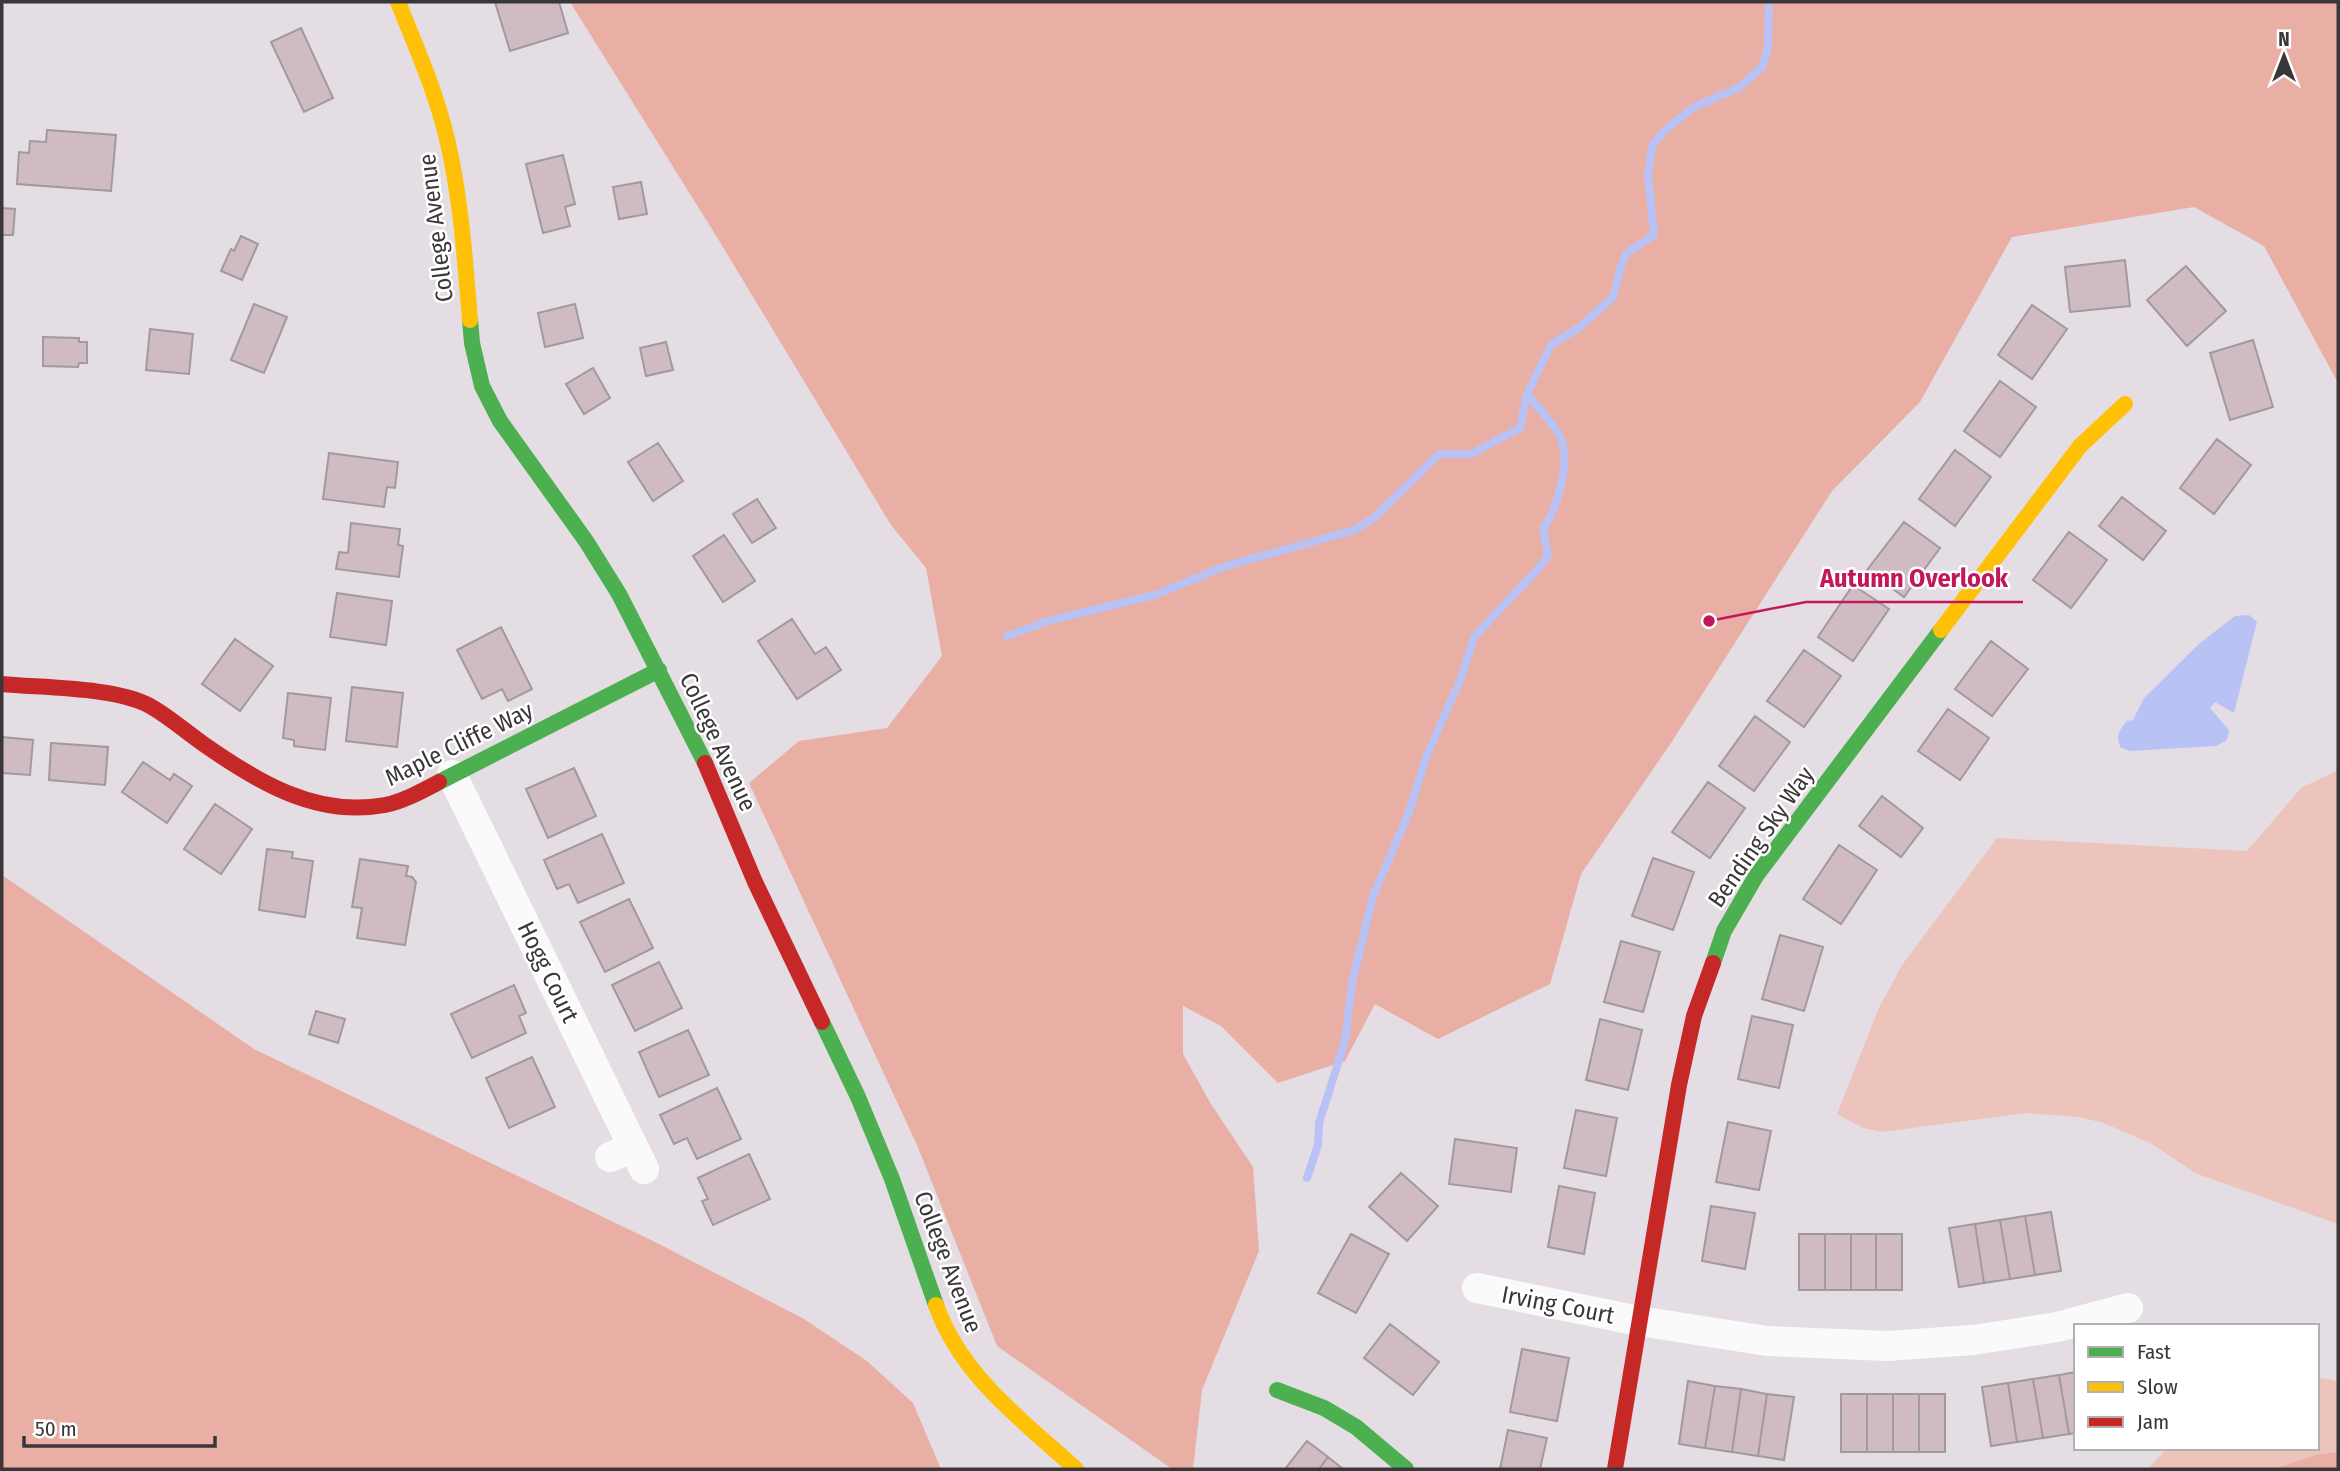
<svg xmlns="http://www.w3.org/2000/svg" width="2340" height="1471" font-family="'Fira Sans Condensed',sans-serif">
<style>
.green{fill:#edc4bc}
.forest{fill:#e9afa5}
.water{fill:#b9c2f5}
.lines{fill:none;stroke-linecap:round;stroke-linejoin:round}
.stream{stroke:#b9c2f5;stroke-width:8}
.building{fill:#d1bbc3;stroke:#a09a9d;stroke-width:2}
.street{stroke:#fbfafb;stroke-width:30}
.fast{stroke:#4caf50;stroke-width:16}
.slow{stroke:#ffc107;stroke-width:16}
.jam{stroke:#c62828;stroke-width:16}
.labels{text-anchor:middle;dominant-baseline:central;stroke-width:5;stroke-linejoin:round;paint-order:stroke}
.street-label{font-size:24px;fill:#3b3639;stroke:#fff}
.leader{fill:none;stroke:#c2185b;stroke-width:2.5}
.callout-dot{fill:#c2185b;stroke:#fff;stroke-width:2.5}
.callout-label{font-size:26px;text-anchor:middle;font-weight:bold;fill:#c2185b;stroke:#fff;stroke-width:5;stroke-linejoin:round;paint-order:stroke}
</style>
<rect width="100%" height="100%" fill="#e4dde3"/>
<path class="green" d="M 2338,770 L 2338,1224 L 2195,1173 L 2152,1144 L 2104,1123 L 2079,1117 L 2026,1113 L 1882,1132 L 1863,1128 L 1837,1114 L 1878,1010 L 1902,965 L 1997,838 L 2247,851 L 2301,788 Z
M 2317,1377 L 2338,1381 L 2338,1469 L 2148,1469 L 2167,1448 L 2317,1448 Z"/>
<path class="forest" d="M 570,2 L 2338,2 L 2338,383 L 2264,246 L 2194,207 L 2012,237 L 1920,402 L 1832,491 L 1671,743 L 1581,874 L 1550,984 L 1438,1039 L 1375,1004 L 1345,1061 L 1278,1083 L 1221,1026 L 1183,1006 L 1183,1054 L 1211,1104 L 1253,1167 L 1259,1251 L 1202,1390 L 1193,1469 L 1172,1469 L 997,1346 L 917,1145 L 749,783 L 799,741 L 887,728 L 942,656 L 926,568 L 891,525 L 715,234 Z
M 2,875 L 254,1049 L 655,1242 L 804,1319 L 867,1361 L 913,1403 L 941,1469 L 2,1469 Z
M 2338,1452 L 2338,1469 L 2274,1469 L 2316,1455 Z"/>
<path class="water" d="M 2249,615 L 2257,622 L 2234,713 L 2215,702 L 2210,708 L 2229,730 L 2227,740 L 2216,746 L 2131,751 L 2121,748 C 2115,736 2119,731 2127,721 L 2133,720 L 2144,698 L 2200,643 L 2235,616 Z"/>
<g class="lines">
<path class="stream" d="M 1007,636 L 1048,621 L 1155,595 L 1223,567 L 1354,530 L 1374,518 L 1439,454 L 1471,454 L 1520,428 L 1527,394 L 1551,345 L 1581,326 L 1613,297 L 1622,263 L 1627,253 L 1654,235 L 1648,176 L 1652,146 L 1663,132 L 1692,108 L 1740,87 L 1762,67 L 1768,48 L 1769,2
M 1307,1178 L 1318,1145 L 1319,1123 L 1345,1041 L 1352,983 L 1373,896 L 1408,815 L 1427,755 L 1461,678 L 1474,637 L 1537,570 L 1548,556 L 1543,529 C 1557,508 1571,464 1561,439 C 1555,425 1537,406 1527,394"/>
</g>
<path class="building" d="M 495,2 L 559,2 L 568,33 L 510,51 Z
M 301,28 L 333,98 L 304,112 L 271,42 Z
M 47,130 L 116,135 L 111,191 L 17,184 L 19,152 L 29,153 L 30,141 L 46,142 Z
M 563,155 L 575,204 L 565,207 L 570,226 L 543,233 L 526,164 Z
M 641,182 L 647,214 L 619,219 L 613,187 Z
M 2,208 L 15,209 L 13,235 L 2,235 Z
M 241,236 L 258,244 L 242,280 L 221,271 L 231,249 L 234,251 Z
M 2125,260 L 2130,306 L 2070,312 L 2065,267 Z
M 2186,266 L 2226,311 L 2187,346 L 2147,300 Z
M 254,304 L 287,317 L 264,373 L 231,360 Z
M 575,304 L 583,338 L 545,347 L 538,313 Z
M 2032,305 L 2067,329 L 2032,379 L 1998,355 Z
M 150,329 L 193,334 L 189,374 L 146,370 Z
M 43,337 L 79,338 L 79,342 L 87,342 L 87,363 L 79,363 L 78,367 L 43,366 Z
M 2253,340 L 2273,407 L 2230,420 L 2210,353 Z
M 666,342 L 673,370 L 646,376 L 640,348 Z
M 593,368 L 610,398 L 584,414 L 566,384 Z
M 2000,381 L 2036,407 L 2000,457 L 1964,431 Z
M 2217,439 L 2251,465 L 2214,514 L 2180,488 Z
M 658,443 L 683,481 L 653,501 L 628,462 Z
M 1955,450 L 1991,477 L 1955,526 L 1919,499 Z
M 329,453 L 398,462 L 395,488 L 387,487 L 384,507 L 323,499 Z
M 2122,497 L 2166,531 L 2143,560 L 2099,526 Z
M 757,499 L 776,528 L 752,543 L 733,514 Z
M 1904,522 L 1940,548 L 1904,597 L 1867,570 Z
M 351,523 L 400,529 L 398,545 L 403,546 L 399,577 L 336,569 L 339,552 L 348,553 Z
M 2069,532 L 2107,560 L 2071,608 L 2033,580 Z
M 724,535 L 755,581 L 723,602 L 693,556 Z
M 1853,585 L 1889,609 L 1853,661 L 1818,637 Z
M 337,593 L 392,601 L 386,645 L 330,637 Z
M 792,619 L 815,654 L 826,647 L 841,670 L 797,699 L 758,641 Z
M 501,627 L 532,689 L 508,701 L 502,689 L 482,699 L 457,650 Z
M 235,639 L 273,666 L 240,711 L 202,684 Z
M 1991,641 L 2028,669 L 1992,716 L 1955,689 Z
M 1804,650 L 1841,676 L 1804,727 L 1767,701 Z
M 352,687 L 403,693 L 397,747 L 346,741 Z
M 288,693 L 331,698 L 325,750 L 294,746 L 294,740 L 283,738 Z
M 1948,709 L 1989,738 L 1960,780 L 1918,751 Z
M 1755,716 L 1790,742 L 1754,791 L 1719,766 Z
M 2,737 L 33,740 L 30,775 L 2,773 Z
M 51,743 L 108,747 L 105,785 L 49,780 Z
M 143,762 L 170,780 L 174,774 L 192,786 L 167,823 L 122,792 Z
M 574,768 L 596,816 L 548,838 L 526,789 Z
M 1708,782 L 1745,808 L 1710,858 L 1672,832 Z
M 1882,796 L 1923,828 L 1901,857 L 1859,826 Z
M 215,804 L 252,829 L 221,874 L 184,849 Z
M 602,834 L 624,883 L 578,903 L 569,884 L 557,889 L 544,860 Z
M 1839,845 L 1877,870 L 1841,924 L 1803,899 Z
M 267,849 L 293,852 L 292,858 L 313,861 L 305,917 L 259,910 Z
M 1653,858 L 1694,872 L 1673,930 L 1632,916 Z
M 360,859 L 408,866 L 406,876 L 412,877 L 416,882 L 405,945 L 357,938 L 362,908 L 352,907 Z
M 629,899 L 653,948 L 605,972 L 580,922 Z
M 1780,935 L 1823,947 L 1804,1011 L 1762,999 Z
M 1621,941 L 1660,952 L 1643,1012 L 1604,1002 Z
M 659,962 L 682,1008 L 635,1031 L 612,985 Z
M 514,985 L 526,1013 L 519,1016 L 526,1033 L 472,1058 L 451,1014 Z
M 316,1011 L 345,1019 L 338,1043 L 309,1034 Z
M 1752,1016 L 1793,1025 L 1779,1088 L 1738,1079 Z
M 1600,1019 L 1642,1030 L 1628,1090 L 1586,1080 Z
M 688,1030 L 709,1075 L 659,1097 L 639,1052 Z
M 532,1057 L 555,1107 L 509,1128 L 486,1078 Z
M 717,1088 L 741,1139 L 697,1159 L 687,1138 L 674,1144 L 660,1115 Z
M 1576,1110 L 1617,1118 L 1606,1176 L 1564,1168 Z
M 1728,1122 L 1771,1131 L 1759,1190 L 1716,1182 Z
M 1455,1139 L 1517,1148 L 1511,1192 L 1449,1184 Z
M 749,1154 L 770,1199 L 713,1225 L 702,1201 L 708,1199 L 698,1178 Z
M 1401,1173 L 1438,1206 L 1407,1241 L 1369,1207 Z
M 1559,1186 L 1595,1193 L 1584,1254 L 1548,1247 Z
M 1711,1206 L 1755,1213 L 1745,1269 L 1702,1261 Z
M 2051,1212 L 2061,1271 L 2035,1275 L 2025,1216 Z
M 2025,1216 L 2035,1275 L 2010,1279 L 2000,1220 Z
M 2000,1220 L 2010,1279 L 1984,1283 L 1975,1224 Z
M 1975,1224 L 1984,1283 L 1959,1287 L 1949,1228 Z
M 1351,1234 L 1389,1254 L 1356,1313 L 1318,1293 Z
M 1799,1234 L 1825,1234 L 1825,1290 L 1799,1290 Z
M 1825,1234 L 1851,1234 L 1851,1290 L 1825,1290 Z
M 1851,1234 L 1876,1234 L 1876,1290 L 1851,1290 Z
M 1876,1234 L 1902,1234 L 1902,1290 L 1876,1290 Z
M 1390,1324 L 1439,1362 L 1413,1395 L 1364,1358 Z
M 1522,1349 L 1569,1358 L 1557,1421 L 1510,1412 Z
M 2076,1372 L 2076,1433 L 2069,1434 L 2059,1375 Z
M 2059,1375 L 2069,1434 L 2043,1438 L 2033,1379 Z
M 2033,1379 L 2043,1438 L 2017,1442 L 2008,1383 Z
M 1688,1381 L 1715,1386 L 1705,1448 L 1679,1444 Z
M 2008,1383 L 2017,1442 L 1991,1446 L 1982,1387 Z
M 1715,1386 L 1741,1389 L 1732,1452 L 1705,1448 Z
M 1741,1389 L 1767,1394 L 1758,1456 L 1732,1452 Z
M 1767,1394 L 1794,1397 L 1784,1460 L 1758,1456 Z
M 1841,1394 L 1867,1394 L 1867,1452 L 1841,1452 Z
M 1867,1394 L 1893,1394 L 1893,1452 L 1867,1452 Z
M 1893,1394 L 1919,1394 L 1919,1452 L 1893,1452 Z
M 1919,1394 L 1945,1394 L 1945,1452 L 1919,1452 Z
M 1508,1430 L 1547,1438 L 1540,1469 L 1500,1469 Z
M 1307,1441 L 1328,1457 L 1319,1469 L 1285,1469 Z
M 1328,1457 L 1343,1469 L 1319,1469 Z"/>
<g class="lines">
<path class="street" d="M 452,775 L 644,1169
M 610,1157 L 633,1147
M 1477,1288 L 1639,1321 L 1767,1341 L 1887,1346 L 1973,1340 L 2057,1327 L 2128,1308"/>
<path class="fast" d="M 470,320 L 472,343 L 482,386 L 500,421 L 586,541 L 619,594 L 705,763
M 439,782 L 659,670
M 1713,963 L 1724,931 L 1756,876 L 1941,630
M 822,1022 L 858,1097 L 892,1179 L 936,1305
M 1277,1390 L 1324,1408 L 1356,1427 L 1406,1469"/>
<path class="slow" d="M 398,2 C 416,47 436,92 447,139 C 461,198 465,260 470,320
M 1941,630 L 2080,446 L 2125,404
M 936,1305 C 961,1376 1022,1420 1076,1469"/>
<path class="jam" d="M 2,684 C 42,688 116,687 150,706 C 168,716 185,731 202,743 C 256,781 316,818 385,805 C 404,801 422,791 439,782
M 705,763 L 755,882 L 822,1022
M 1615,1469 L 1679,1085 L 1694,1016 L 1713,963"/>
</g>
<g class="labels">
<g class="street-label">
<text transform="translate(436 228) rotate(-97)">College Avenue</text>
<text transform="translate(718 742) rotate(65)">College Avenue</text>
<text transform="translate(459 744) rotate(-26)">Maple Cliffe Way</text>
<text transform="translate(1761 837) rotate(-55)">Bending Sky Way</text>
<text transform="translate(548 972) rotate(64)">Hogg Court</text>
<text transform="translate(948 1262) rotate(69)">College Avenue</text>
<text transform="translate(1558 1305) rotate(11)">Irving Court</text>
</g>
</g>
<path class="leader" d="M1709 621L1806 602H2023"/>
<circle class="callout-dot" cx="1709" cy="621" r="7"/>
<g class="callout-label">
<text x="1914" y="587">Autumn Overlook</text>
</g>
<rect width="2340" height="1471" fill="none" stroke="#3b3639" stroke-width="7"/>
<rect x="2074" y="1324" width="245" height="126" fill="#ffffff" stroke="#b1afb0" stroke-width="2"/>
<rect x="2088" y="1347" width="35" height="10" fill="#4caf50" stroke="#b1afb0" stroke-width="2"/>
<text x="2137" y="1359" font-size="21" fill="#3b3639">Fast</text>
<rect x="2088" y="1382" width="35" height="10" fill="#ffc107" stroke="#b1afb0" stroke-width="2"/>
<text x="2137" y="1394" font-size="21" fill="#3b3639">Slow</text>
<rect x="2088" y="1417" width="35" height="10" fill="#c62828" stroke="#b1afb0" stroke-width="2"/>
<text x="2137" y="1429" font-size="21" fill="#3b3639">Jam</text>
<g transform="translate(2284 56)" stroke="#ffffff" stroke-width="5" paint-order="stroke">
<path d="M0-5L12 26L0 18L-12 26Z" fill="#3b3639"/>
<text y="-10" font-size="19" font-weight="bold" text-anchor="middle" fill="#3b3639">N</text>
</g>
<path d="M24 1436v10h191v-10" fill="none" stroke="#3b3639" stroke-width="3.5"/>
<text x="35" y="1436" font-size="21" fill="#3b3639" stroke="#ffffff" stroke-width="5" paint-order="stroke">50 m</text>
</svg>
